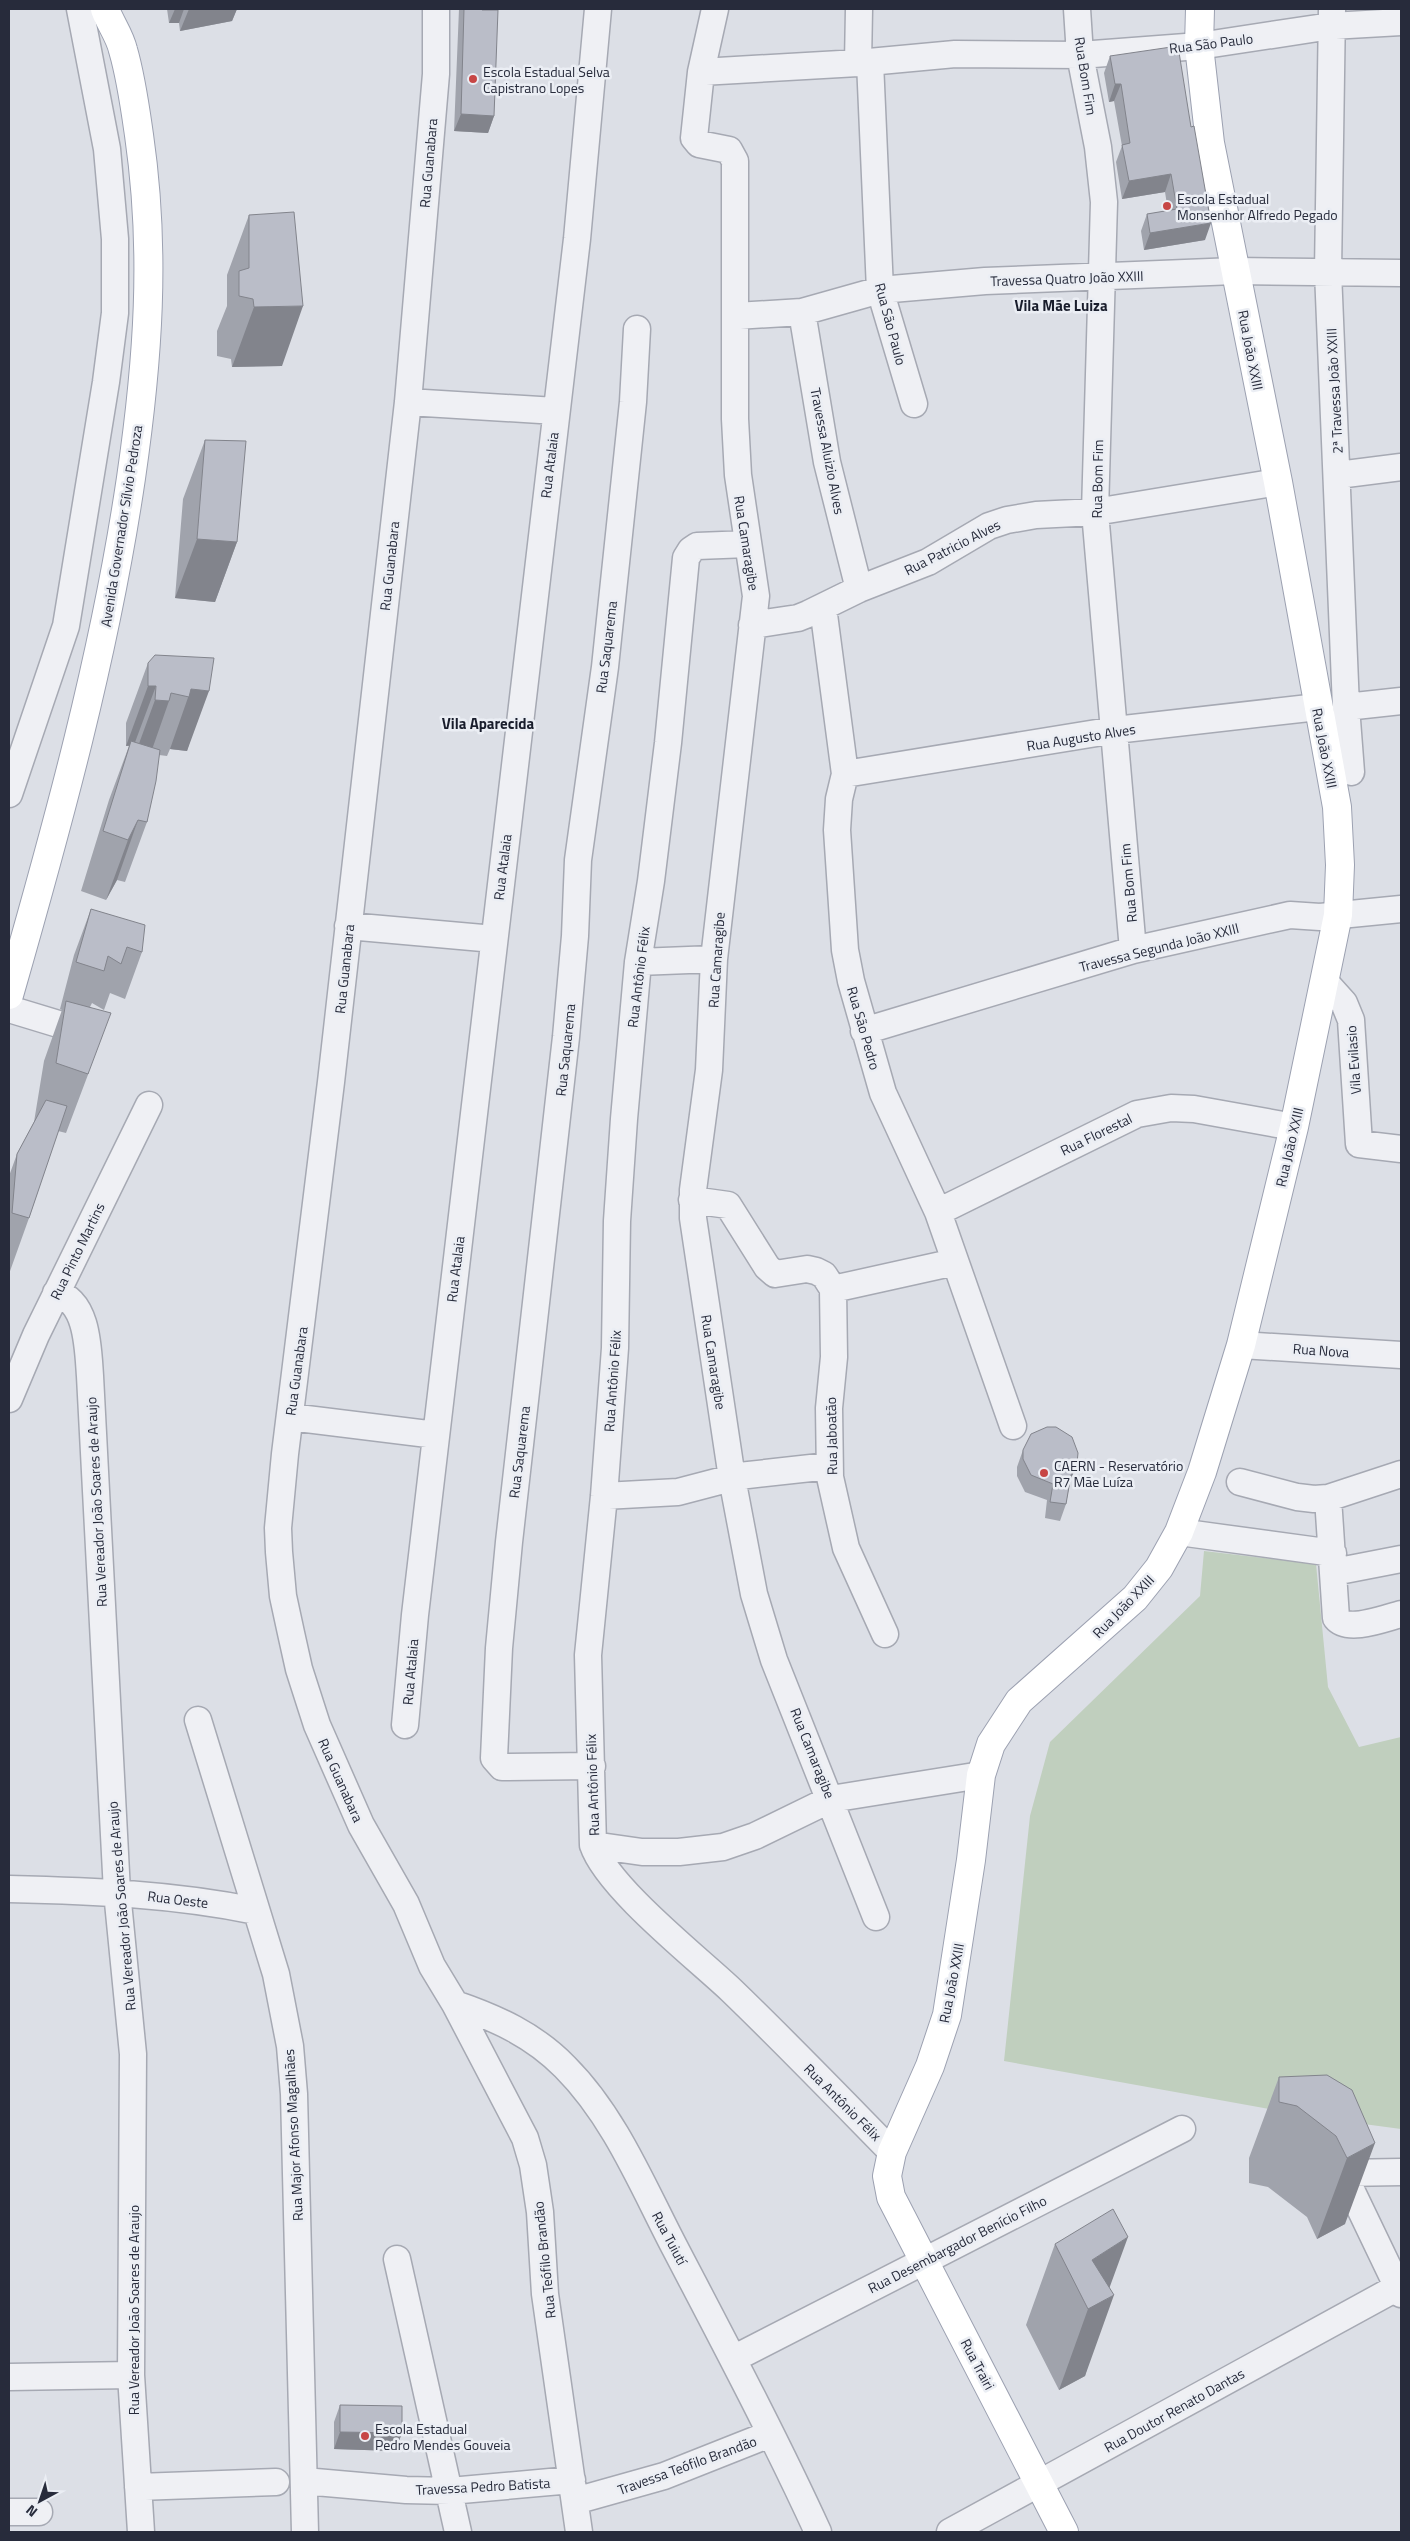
<svg xmlns="http://www.w3.org/2000/svg" width="1410" height="2541" font-family="'Titillium Web',sans-serif">
<style>
.green{fill:#c0cfbe}
.lines{fill:none;stroke-linecap:round;stroke-linejoin:round}
.minor-casing{stroke:#a6a9b3;stroke-width:29}
.major-casing{stroke:#9ca1b1;stroke-width:30}
.minor{stroke:#eff0f4;stroke-width:26}
.major{stroke:#fff;stroke-width:28}
.wall{fill:#a0a3ac}
.shaded-wall{fill:#82848c}
.building{fill:#babdc8;stroke:#82848c}
.poi-dot{fill:#c74645;stroke:#ebeef4;stroke-width:2}
.labels{text-anchor:middle;dominant-baseline:central;stroke-width:5;stroke-linejoin:round;paint-order:stroke}
.street-label{font-size:14px;fill:#272b3b;stroke:#ebeef4}
.poi-label{font-size:14px;fill:#272b3b;stroke:#ebeef4;text-anchor:start}
.neighbourhood-label{font-size:15px;font-weight:bold;fill:#191d2c;stroke:#ebeef4}
</style>
<rect width="100%" height="100%" fill="#dcdfe6"/>
<path class="green" d="M 1204,1551 L 1316,1564 L 1328,1687 L 1359,1747 L 1401,1737 L 1401,2129 L 1319,2118 L 1004,2061 L 1030,1816 L 1050,1742 L 1200,1596 Z"/>
<g class="lines">
<defs>
<path id="minor" d="M 436,9 L 436,74 L 408,402 L 331,1082 L 285,1454 L 278,1528 L 279,1552 L 283,1596 L 291,1633 L 299,1669 L 317,1725 L 361,1825 L 406,1904 L 432,1966 L 455,2004 L 525,2138 L 533,2165 L 540,2212 L 545,2294 L 579,2532
M 715,9 L 701,72 L 694,138 L 699,144 L 729,150 L 735,161 L 735,419 L 738,475 L 756,596 L 714,959 L 709,1070 L 693,1190 L 693,1218 L 732,1478 L 754,1594 L 774,1660 L 876,1917
M 1077,9 L 1080,55 L 1098,147 L 1104,202 L 1095,512 L 1133,950
M 1332,9 L 1328,272 L 1346,707 L 1351,772
M 870,62 L 880,290 L 914,404
M 858,63 L 859,9
M 701,72 L 858,63 L 955,54 L 1080,55 L 1199,46 L 1331,26 L 1401,22
M 802,312 L 827,462 L 859,589
M 736,316 L 802,312 L 880,290 L 985,281 L 1235,271 L 1401,273
M 408,402 L 556,411
M 1338,475 L 1401,467
M 748,544 L 697,546 L 691,550 L 686,558 L 668,743 L 651,881 L 638,962 L 624,1119 L 617,1221 L 615,1348 L 604,1496 L 588,1655 L 593,1845 C 607,1887 696,1957 731,1990 C 786,2043 839,2098 892,2152
M 823,607 L 845,774 L 839,799 L 837,830 L 845,950 L 851,981 L 883,1093 L 938,1212 L 1013,1426
M 752,625 L 798,618 L 808,614 L 859,589 L 928,562 L 989,526 L 1007,520 L 1036,515 L 1095,512 L 1278,482
M 1346,707 L 1401,701
M 845,774 L 1115,730 L 1318,707
M 9,794 L 66,626 L 106,382 L 115,313 L 115,239 L 107,149 L 80,9
M 348,926 L 494,939
M 638,962 L 714,959
M 1326,983 L 1344,1003 L 1351,1020 L 1359,1144 L 1401,1149
M 9,1009 L 88,1033
M 864,1031 L 1133,950 L 1290,915 L 1320,917 L 1401,909
M 692,1200 L 728,1205 L 767,1267 L 775,1274 L 807,1269 L 816,1271 L 824,1275 L 833,1289 L 834,1357 L 829,1408 L 830,1477 L 846,1548 L 885,1634
M 938,1212 L 1137,1114 L 1171,1108 L 1194,1109 L 1294,1127
M 833,1289 L 955,1262
M 56,1293 C 88,1301 88,1349 90,1376 L 117,1892 L 133,2054 L 131,2375 L 141,2532
M 1241,1345 L 1401,1355
M 9,1399 L 36,1335 L 149,1105
M 290,1417 L 436,1435
M 1240,1482 L 1297,1497 L 1314,1499 L 1328,1498 L 1401,1474
M 604,1496 L 678,1492 L 739,1476 L 829,1466
M 1328,1498 L 1336,1618 C 1348,1633 1385,1618 1401,1614
M 1179,1532 L 1333,1553
M 1334,1572 L 1401,1559
M 198,1720 L 276,1974 L 290,2046 L 294,2094 L 305,2532
M 405,1725 L 415,1615 L 577,239 L 598,9
M 592,1766 L 502,1767 L 494,1758 L 499,1648 L 509,1542 L 566,1037 L 575,936 L 578,860 L 605,667 L 633,402 L 637,329
M 593,1845 L 642,1852 L 679,1852 L 723,1847 L 755,1836 L 831,1799 L 981,1775
M 9,1889 C 93,1891 173,1894 256,1911
M 455,2004 C 496,2018 534,2035 565,2067 C 615,2117 643,2187 675,2248 C 724,2342 774,2436 818,2532
M 1401,2172 L 1343,2173 L 1401,2294
M 397,2259 L 458,2532
M 733,2359 L 1182,2129
M 9,2377 L 131,2375
M 304,2481 L 406,2490 L 450,2491 L 572,2480
M 138,2487 L 276,2482
M 575,2501 L 664,2476 L 770,2434
M 9,2512 L 39,2512
M 950,2532 L 1398,2287"/>
<path id="major" d="M 9,995 C 58,824 105,654 131,478 C 148,361 156,252 139,135 C 135,107 131,77 123,50 C 120,36 110,23 105,9
M 1064,2532 L 891,2197 L 887,2176 L 892,2152 L 930,2066 L 947,2015 L 971,1860 L 981,1775 L 991,1744 L 1019,1701 L 1135,1598 L 1159,1568 L 1179,1532 L 1202,1472 L 1241,1345 L 1294,1127 L 1338,915 L 1340,865 L 1337,807 L 1278,482 L 1210,143 L 1199,46 L 1200,9"/>
</defs>
<use href="#minor" class="minor-casing"/>
<use href="#major" class="major-casing"/>
<use href="#minor" class="minor"/>
<use href="#major" class="major"/>
</g>
<path class="wall" d="M 167,9 L 237,9 L 232,21 L 180,31 L 179,23 L 169,23 Z
M 459,9 L 482,9 L 494,116 L 488,133 L 454,131 Z
M 1110,56 L 1205,240 L 1144,250 L 1141,231 L 1147,214 L 1168,211 L 1165,192 L 1122,199 L 1116,162 L 1122,146 L 1114,101 L 1109,102 L 1104,73 Z
M 249,215 L 282,366 L 232,367 L 231,359 L 217,356 L 217,331 L 227,306 L 227,275 Z
M 205,440 L 237,542 L 215,602 L 175,598 L 183,499 Z
M 214,658 L 187,751 L 170,749 L 167,756 L 159,755 L 147,822 L 125,882 L 117,880 L 106,900 L 81,891 L 109,800 L 129,746 L 126,746 L 126,723 L 148,663 Z
M 91,909 L 142,952 L 125,999 L 110,993 L 104,1010 L 92,1003 L 90,1007 L 89,1072 L 66,1133 L 58,1131 L 29,1218 L 9,1274 L 9,1176 L 17,1154 L 34,1122 L 44,1061 L 62,1010 L 60,1009 L 74,955 Z
M 1023,1450 L 1077,1463 L 1070,1482 L 1066,1504 L 1060,1521 L 1045,1518 L 1047,1500 L 1025,1492 L 1017,1476 L 1017,1467 Z
M 1279,2077 L 1352,2090 L 1345,2224 L 1317,2239 L 1307,2217 L 1268,2187 L 1249,2183 L 1249,2158 Z
M 1055,2244 L 1109,2288 L 1085,2376 L 1059,2390 L 1026,2325 Z
M 340,2405 L 402,2433 L 395,2451 L 334,2449 L 334,2422 Z"/>
<path class="shaded-wall" d="M 175,9 L 184,9 L 179,23 L 169,23 Z
M 189,9 L 237,9 L 232,21 L 180,31 Z
M 1115,84 L 1121,84 L 1114,101 L 1109,102 Z
M 461,114 L 494,116 L 488,133 L 454,131 Z
M 1171,174 L 1165,192 L 1122,199 L 1129,181 Z
M 1211,223 L 1205,240 L 1144,250 L 1150,233 Z
M 303,306 L 282,366 L 232,367 L 254,307 Z
M 197,539 L 237,542 L 215,602 L 175,598 Z
M 148,686 L 156,686 L 134,745 L 126,746 Z
M 191,689 L 209,691 L 187,751 L 170,749 Z
M 155,700 L 169,701 L 148,761 L 133,760 Z
M 138,820 L 117,880 L 106,900 L 128,840 Z
M 1077,1463 L 1071,1479 L 1065,1492 L 1071,1475 Z
M 1375,2143 L 1345,2224 L 1317,2239 L 1347,2158 Z
M 1128,2237 L 1105,2300 L 1114,2295 L 1085,2376 L 1059,2390 L 1088,2309 L 1092,2260 Z
M 340,2432 L 402,2433 L 395,2451 L 334,2449 Z"/>
<path class="building" d="M 464,9 L 482,9 L 482,10 L 498,10 L 494,116 L 461,114 Z
M 1178,46 L 1191,127 L 1194,126 L 1211,223 L 1150,233 L 1147,214 L 1177,209 L 1171,174 L 1129,181 L 1122,145 L 1130,143 L 1121,84 L 1115,84 L 1110,56 Z
M 294,212 L 303,306 L 254,307 L 253,299 L 239,296 L 239,271 L 249,268 L 249,215 Z
M 205,440 L 246,441 L 237,542 L 197,539 Z
M 155,655 L 214,658 L 209,691 L 191,689 L 189,697 L 171,693 L 169,701 L 155,700 L 156,686 L 148,686 L 148,663 Z
M 131,741 L 160,750 L 156,781 L 147,822 L 138,820 L 128,840 L 103,831 Z
M 91,909 L 145,925 L 142,952 L 127,947 L 121,964 L 108,956 L 104,971 L 76,962 Z
M 66,1001 L 111,1013 L 88,1074 L 56,1063 Z
M 46,1100 L 67,1106 L 29,1218 L 12,1213 L 17,1154 Z
M 1047,1427 L 1056,1427 L 1072,1437 L 1078,1453 L 1077,1463 L 1071,1475 L 1066,1504 L 1050,1502 L 1053,1484 L 1031,1475 L 1023,1459 L 1023,1450 L 1031,1434 Z
M 1327,2075 L 1352,2090 L 1375,2143 L 1347,2158 L 1336,2136 L 1297,2106 L 1279,2102 L 1279,2077 Z
M 1113,2209 L 1128,2237 L 1092,2260 L 1114,2295 L 1088,2309 L 1055,2244 Z
M 340,2405 L 402,2406 L 402,2433 L 340,2432 Z"/>
<g class="poi-dot">
<circle cx="473" cy="79" r="5"/>
<circle cx="1167" cy="206" r="5"/>
<circle cx="1044" cy="1473" r="5"/>
<circle cx="365" cy="2436" r="5"/>
</g>
<g class="labels">
<g class="street-label">
<text transform="translate(1211 43) rotate(-7)">Rua São Paulo</text>
<text transform="translate(1086 76) rotate(81)">Rua Bom Fim</text>
<text transform="translate(428 163) rotate(-85)">Rua Guanabara</text>
<text transform="translate(1067 278) rotate(-2)">Travessa Quatro João XXIII</text>
<text transform="translate(891 324) rotate(75)">Rua São Paulo</text>
<text transform="translate(1251 350) rotate(79)">Rua João XXIII</text>
<text transform="translate(1334 391) rotate(-93)">2ª Travessa João XXIII</text>
<text transform="translate(828 451) rotate(79)">Travessa Aluizio Alves</text>
<text transform="translate(549 465) rotate(-83)">Rua Atalaia</text>
<text transform="translate(1097 479) rotate(-89)">Rua Bom Fim</text>
<text transform="translate(121 526) rotate(-81)">Avenida Governador Sílvio Pedroza</text>
<text transform="translate(747 543) rotate(81)">Rua Camaragibe</text>
<text transform="translate(952 547) rotate(-27)">Rua Patricio Alves</text>
<text transform="translate(389 566) rotate(-84)">Rua Guanabara</text>
<text transform="translate(606 647) rotate(-83)">Rua Saquarema</text>
<text transform="translate(1081 737) rotate(-9)">Rua Augusto Alves</text>
<text transform="translate(1325 748) rotate(79)">Rua João XXIII</text>
<text transform="translate(502 867) rotate(-83)">Rua Atalaia</text>
<text transform="translate(1128 883) rotate(-95)">Rua Bom Fim</text>
<text transform="translate(1159 947) rotate(-14)">Travessa Segunda João XXIII</text>
<text transform="translate(716 960) rotate(-86)">Rua Camaragibe</text>
<text transform="translate(344 969) rotate(-84)">Rua Guanabara</text>
<text transform="translate(638 977) rotate(-83)">Rua Antônio Félix</text>
<text transform="translate(864 1028) rotate(74)">Rua São Pedro</text>
<text transform="translate(565 1050) rotate(-84)">Rua Saquarema</text>
<text transform="translate(1353 1060) rotate(-94)">Vila Evilasio</text>
<text transform="translate(1096 1134) rotate(-26)">Rua Florestal</text>
<text transform="translate(1289 1147) rotate(-77)">Rua João XXIII</text>
<text transform="translate(77 1251) rotate(-64)">Rua Pinto Martins</text>
<text transform="translate(455 1269) rotate(-83)">Rua Atalaia</text>
<text transform="translate(1321 1350) rotate(4)">Rua Nova</text>
<text transform="translate(714 1362) rotate(81)">Rua Camaragibe</text>
<text transform="translate(296 1371) rotate(-82)">Rua Guanabara</text>
<text transform="translate(612 1381) rotate(-86)">Rua Antônio Félix</text>
<text transform="translate(831 1436) rotate(-91)">Rua Jaboatão</text>
<text transform="translate(519 1452) rotate(-83)">Rua Saquarema</text>
<text transform="translate(96 1502) rotate(-93)">Rua Vereador João Soares de Araujo</text>
<text transform="translate(1123 1606) rotate(-46)">Rua João XXIII</text>
<text transform="translate(410 1672) rotate(-85)">Rua Atalaia</text>
<text transform="translate(813 1753) rotate(68)">Rua Camaragibe</text>
<text transform="translate(341 1780) rotate(66)">Rua Guanabara</text>
<text transform="translate(592 1785) rotate(-92)">Rua Antônio Félix</text>
<text transform="translate(178 1899) rotate(7)">Rua Oeste</text>
<text transform="translate(121 1906) rotate(-95)">Rua Vereador João Soares de Araujo</text>
<text transform="translate(951 1983) rotate(-79)">Rua João XXIII</text>
<text transform="translate(843 2102) rotate(45)">Rua Antônio Félix</text>
<text transform="translate(293 2135) rotate(-93)">Rua Major Afonso Magalhães</text>
<text transform="translate(670 2238) rotate(62)">Rua Tuiutí</text>
<text transform="translate(957 2244) rotate(-27)">Rua Desembargador Benício Filho</text>
<text transform="translate(544 2260) rotate(-96)">Rua Teófilo Brandão</text>
<text transform="translate(133 2310) rotate(-90)">Rua Vereador João Soares de Araujo</text>
<text transform="translate(978 2364) rotate(62)">Rua Trairi</text>
<text transform="translate(1174 2410) rotate(-29)">Rua Doutor Renato Dantas</text>
<text transform="translate(687 2465) rotate(-20)">Travessa Teófilo Brandão</text>
<text transform="translate(483 2486) rotate(-3)">Travessa Pedro Batista</text>
</g>
<g class="poi-label">
<text x="483" y="71">Escola Estadual Selva<tspan x="483" dy="16">Capistrano Lopes</tspan></text>
<text x="1177" y="198">Escola Estadual<tspan x="1177" dy="16">Monsenhor Alfredo Pegado</tspan></text>
<text x="1054" y="1465">CAERN - Reservatório<tspan x="1054" dy="16">R7 Mãe Luíza</tspan></text>
<text x="375" y="2428">Escola Estadual<tspan x="375" dy="16">Pedro Mendes Gouveia</tspan></text>
</g>
<g class="neighbourhood-label">
<text x="1061" y="305">Vila Mãe Luiza</text>
<text x="488" y="723">Vila Aparecida</text>
</g>
</g>
<rect width="1410" height="2541" fill="none" stroke="#272b3b" stroke-width="20"/>
<g transform="translate(40 2501) rotate(220)" stroke="#ebeef4" stroke-width="4" paint-order="stroke">
<path d="M0-4L9 19L0 12L-9 19Z" fill="#272b3b"/>
<text y="-8" font-size="14" font-weight="bold" text-anchor="middle" fill="#272b3b">N</text>
</g>
</svg>
